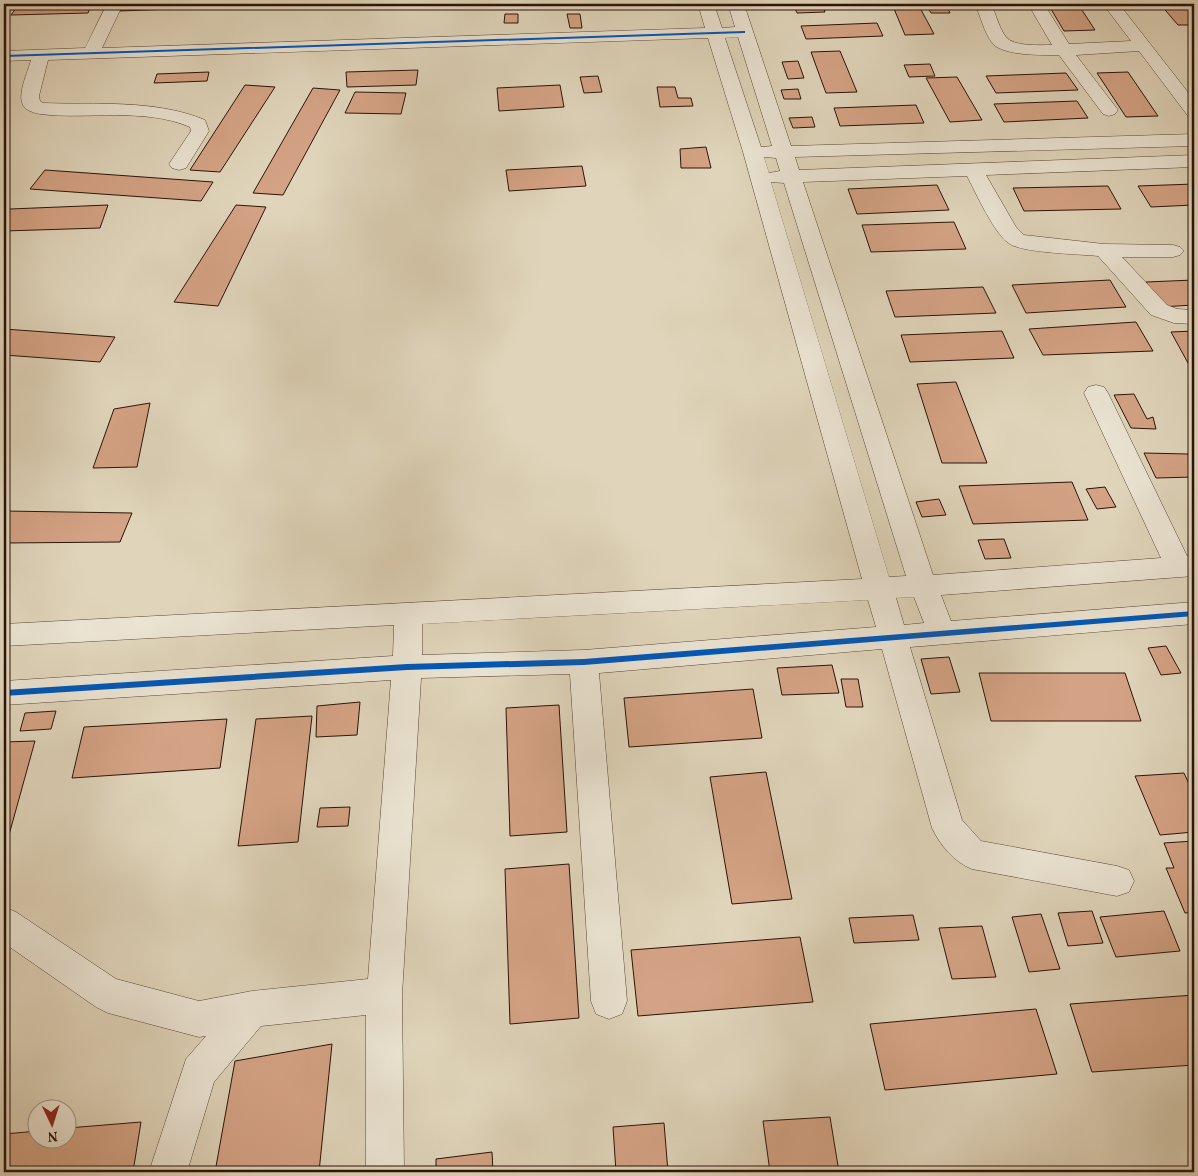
<svg xmlns="http://www.w3.org/2000/svg" width="1198" height="1176" font-family="Vollkorn,serif">
<style>
.building{fill:#d4a385;stroke:#2b1308}
.lines{fill:none;stroke-linecap:round;stroke-linejoin:round}
.minor-casing{stroke:#584435;stroke-width:1}
.minor{fill:#ebe4d3;fill-rule:evenodd}
.cycleway-casing{stroke:#ebe4d3;stroke-width:3}
.cycleway{fill:#0057b8;fill-rule:evenodd}
</style>
<rect width="100%" height="100%" fill="#e0d5bb"/>
<filter id="stains"><feTurbulence type="fractalNoise" baseFrequency=".004" numOctaves="4"/><feColorMatrix values="0 0 0 0 .2 0 0 0 0 .09 0 0 0 0 .02 0 0 0 .5 -.17"/></filter>
<radialGradient id="worn" r=".72"><stop offset=".6" stop-color="#630" stop-opacity="0"/><stop offset="1" stop-color="#630" stop-opacity=".3"/></radialGradient>
<path class="building" d="M 19,4 L 92,4 L 88,13 L 11,15 Z
M 123,4 L 199,4 L 198,8 L 120,11 Z
M 229,4 L 306,4 L 228,7 Z
M 793,4 L 822,4 L 825,12 L 797,13 Z
M 892,4 L 918,4 L 934,34 L 905,35 Z
M 926,4 L 946,4 L 950,13 L 931,13 Z
M 1048,4 L 1078,4 L 1095,30 L 1064,31 Z
M 1160,4 L 1192,4 L 1194,6 L 1194,25 L 1178,25 Z
M 505,14 L 518,14 L 518,23 L 504,23 Z
M 567,14 L 580,14 L 582,28 L 570,28 Z
M 877,23 L 883,36 L 806,39 L 801,26 Z
M 840,51 L 857,92 L 826,93 L 811,52 Z
M 798,61 L 804,78 L 788,79 L 782,62 Z
M 930,64 L 935,76 L 909,77 L 904,65 Z
M 418,70 L 416,85 L 347,87 L 346,72 Z
M 209,72 L 207,81 L 154,83 L 157,74 Z
M 1128,72 L 1158,116 L 1126,117 L 1097,73 Z
M 1066,73 L 1078,90 L 996,93 L 986,76 Z
M 598,76 L 602,92 L 584,93 L 580,77 Z
M 957,77 L 982,120 L 950,122 L 926,78 Z
M 245,85 L 275,87 L 220,172 L 190,170 Z
M 560,85 L 564,107 L 499,111 L 497,88 Z
M 657,87 L 675,87 L 678,98 L 691,98 L 693,106 L 660,107 Z
M 313,88 L 340,90 L 283,195 L 253,193 Z
M 798,89 L 801,99 L 784,99 L 781,90 Z
M 355,92 L 406,93 L 401,114 L 345,113 Z
M 1077,101 L 1088,118 L 1004,122 L 994,104 Z
M 916,105 L 924,123 L 840,126 L 834,108 Z
M 812,117 L 815,127 L 793,128 L 789,118 Z
M 706,147 L 711,168 L 681,168 L 680,149 Z
M 582,166 L 586,186 L 509,191 L 506,170 Z
M 45,170 L 213,182 L 201,201 L 30,189 Z
M 1194,184 L 1194,205 L 1151,207 L 1138,186 Z
M 937,185 L 949,210 L 857,214 L 848,189 Z
M 1108,186 L 1121,209 L 1024,211 L 1013,188 Z
M 108,205 L 100,228 L 4,231 L 4,222 L 10,209 Z
M 236,205 L 266,207 L 218,306 L 174,302 Z
M 954,222 L 966,249 L 871,252 L 862,225 Z
M 1110,280 L 1126,307 L 1026,313 L 1012,285 Z
M 1194,280 L 1194,305 L 1160,307 L 1146,282 Z
M 983,287 L 996,313 L 895,317 L 886,291 Z
M 1136,322 L 1153,351 L 1043,355 L 1029,329 Z
M 4,329 L 115,337 L 100,362 L 4,355 Z
M 1002,331 L 1014,358 L 910,362 L 901,335 Z
M 1194,331 L 1194,374 L 1171,332 Z
M 956,382 L 987,463 L 942,463 L 917,384 Z
M 1134,394 L 1147,419 L 1153,417 L 1156,429 L 1131,428 L 1114,395 Z
M 150,403 L 137,467 L 93,468 L 114,409 Z
M 1144,453 L 1188,454 L 1194,468 L 1194,477 L 1156,478 Z
M 1072,482 L 1088,520 L 973,524 L 959,486 Z
M 1105,487 L 1116,507 L 1097,509 L 1086,489 Z
M 939,499 L 946,515 L 922,517 L 916,502 Z
M 4,511 L 132,513 L 120,542 L 4,543 Z
M 1004,539 L 1011,558 L 985,559 L 978,540 Z
M 1166,646 L 1181,673 L 1161,675 L 1148,648 Z
M 949,657 L 960,692 L 931,694 L 921,659 Z
M 832,665 L 839,693 L 782,695 L 777,668 Z
M 979,673 L 1125,673 L 1141,721 L 991,721 Z
M 841,679 L 858,679 L 863,707 L 846,707 Z
M 753,689 L 762,738 L 629,747 L 624,698 Z
M 360,702 L 357,735 L 316,737 L 317,706 Z
M 559,705 L 567,832 L 510,836 L 506,708 Z
M 56,711 L 51,729 L 20,731 L 25,713 Z
M 312,716 L 298,842 L 238,846 L 256,719 Z
M 227,719 L 220,768 L 72,778 L 84,727 Z
M 35,741 L 4,853 L 4,742 Z
M 766,772 L 792,899 L 732,904 L 710,777 Z
M 1184,773 L 1194,795 L 1194,832 L 1160,835 L 1135,776 Z
M 350,807 L 348,826 L 317,827 L 320,808 Z
M 1194,841 L 1194,912 L 1185,913 L 1166,868 L 1174,868 L 1164,843 Z
M 569,864 L 579,1018 L 510,1024 L 505,869 Z
M 1092,911 L 1103,943 L 1068,946 L 1058,913 Z
M 1164,911 L 1180,951 L 1116,957 L 1100,917 Z
M 1041,914 L 1060,969 L 1029,972 L 1012,917 Z
M 913,915 L 919,940 L 854,943 L 849,918 Z
M 982,926 L 996,977 L 952,979 L 939,928 Z
M 800,937 L 813,1002 L 638,1016 L 631,950 Z
M 1194,995 L 1194,1065 L 1092,1072 L 1070,1004 Z
M 1036,1009 L 1057,1074 L 885,1090 L 870,1024 Z
M 332,1044 L 319,1172 L 215,1172 L 235,1061 Z
M 830,1117 L 839,1172 L 770,1172 L 763,1121 Z
M 141,1122 L 133,1172 L 4,1172 L 4,1134 L 38,1131 L 38,1138 L 68,1138 L 68,1128 Z
M 664,1123 L 668,1172 L 616,1172 L 613,1127 Z
M 492,1152 L 493,1172 L 436,1172 L 436,1159 Z"/>
<g class="lines">
<defs>
<path id="minor" d="M 107,4 L 123,4 L 102,48 L 705,28 L 698,4 L 714,4 L 722,28 L 735,27 L 728,4 L 744,4 L 791,146 L 1194,134 L 1194,146 L 795,157 L 799,170 L 1194,155 L 1194,167 L 986,175 L 1016,227 L 1024,235 L 1104,244 L 1173,245 L 1180,247 L 1184,251 L 1180,255 L 1173,257 L 1122,257 L 1167,305 L 1177,309 L 1194,310 L 1194,324 L 1174,323 L 1151,315 L 1098,256 C 1079,254 1024,253 1010,244 C 995,236 975,191 967,176 L 803,182 L 933,575 L 1161,558 L 1084,393 L 1088,387 L 1096,385 L 1104,387 L 1108,393 L 1187,556 L 1194,556 L 1194,576 L 941,595 L 951,621 L 1194,602 L 1194,624 L 910,647 L 962,820 L 981,841 L 1117,866 L 1129,870 L 1134,881 L 1129,892 L 1117,896 L 972,869 C 954,862 940,845 932,828 L 882,649 L 599,673 L 627,1001 L 622,1014 L 609,1019 L 596,1014 L 591,1001 L 570,674 L 421,678 L 402,995 L 404,1172 L 366,1172 L 366,1015 L 261,1026 L 214,1082 L 187,1172 L 149,1172 L 186,1059 L 206,1036 L 199,1037 L 108,1013 L 96,1007 L 4,943 L 4,907 L 16,912 L 116,979 L 199,1001 L 252,991 L 368,979 L 391,680 L 4,705 L 4,681 L 393,656 L 394,625 L 4,646 L 4,624 L 862,579 L 743,152 L 708,38 L 48,60 L 39,96 L 40,101 L 43,103 C 95,105 155,99 205,120 L 209,131 L 186,168 L 179,170 L 172,168 L 169,164 L 191,131 L 190,127 C 143,107 88,120 40,114 C 34,113 25,110 23,105 C 17,94 28,72 31,60 L 4,61 L 4,51 L 85,48 ZM 738,37 L 772,146 L 761,147 L 725,38 ZM 764,157 L 776,158 L 780,171 L 769,173 ZM 771,182 L 784,183 L 906,576 L 889,577 ZM 914,597 L 924,623 L 904,625 L 896,598 ZM 868,600 L 876,627 L 584,650 L 422,655 L 422,624 Z
M 975,4 L 991,4 C 996,14 999,28 1006,37 C 1014,47 1040,45 1052,45 L 1028,4 L 1044,4 L 1069,44 L 1131,41 L 1103,4 L 1119,4 L 1194,100 L 1194,117 L 1188,116 L 1139,51 L 1076,55 L 1118,110 L 1115,114 L 1109,116 L 1103,114 L 1059,55 C 1042,55 1005,56 993,44 C 984,33 981,17 975,4 Z"/>
</defs>
<use href="#minor" class="minor-casing"/>
<use href="#minor" class="minor"/>
<defs>
<path id="cycleway" d="M 744,31 L 745,31 L 745,33 L 4,57 L 4,55 Z
M 1194,611 L 1194,616 L 584,665 L 407,670 L 4,696 L 4,690 L 407,664 L 584,659 Z"/>
</defs>
<use href="#cycleway" class="cycleway-casing"/>
<use href="#cycleway" class="cycleway"/>
</g>
<rect width="1198" height="1176" fill="none" stroke="#e0d5bb" stroke-width="20"/>
<rect x="5" y="5" width="1188" height="1166" fill="none" stroke="#2b1308" stroke-width="2.5"/>
<rect x="10" y="10" width="1178" height="1156" fill="none" stroke="#2b1308"/>
<g transform="translate(52 1124) rotate(176)"><circle r="24" fill="#ebe4d3" stroke="#9e9082"/>
<path d="M0-4L9 19L0 12L-9 19Z" fill="#8f2418"/>
<text y="-8" font-size="14" font-weight="bold" text-anchor="middle" fill="#2b1308">N</text>
</g>
<rect width="100%" height="100%" filter="url(#stains)"/>
<rect width="100%" height="100%" fill="url(#worn)"/>
</svg>
